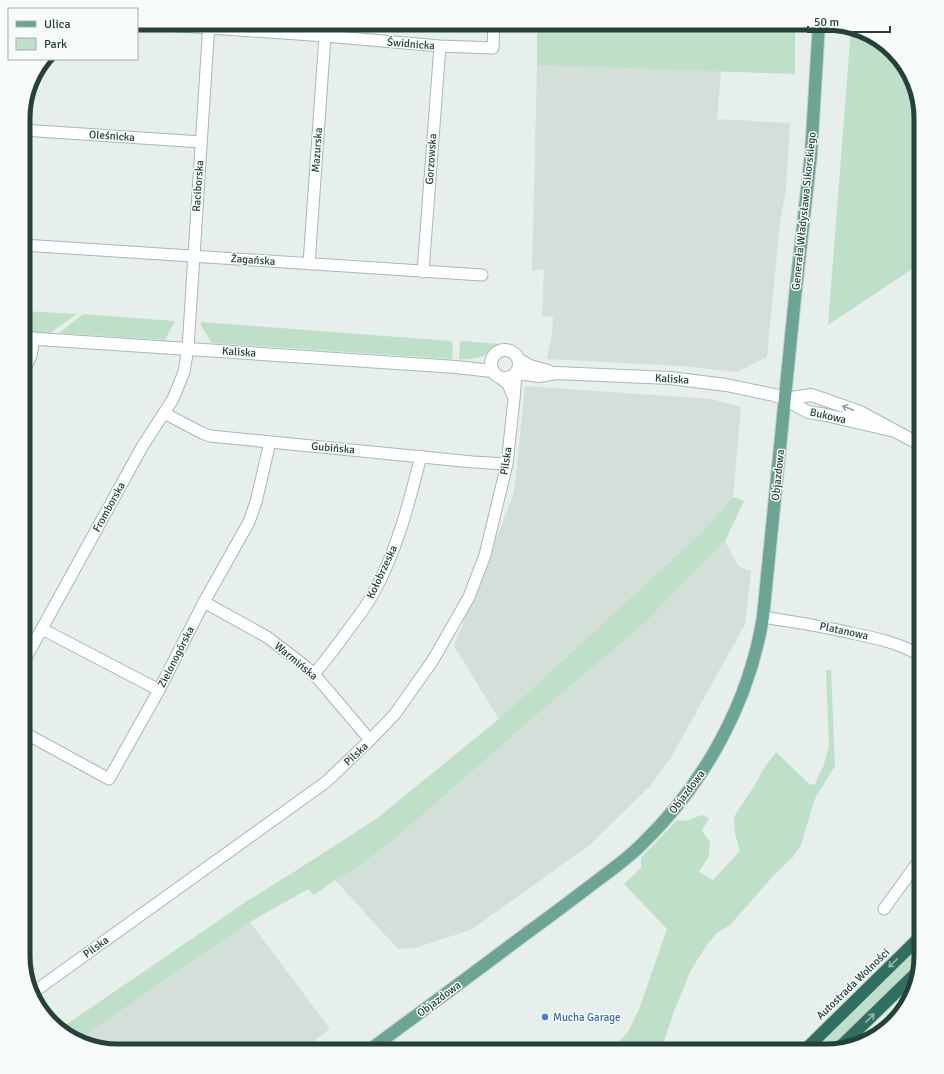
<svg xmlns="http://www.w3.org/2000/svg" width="944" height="1074" font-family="Signika,sans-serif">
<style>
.built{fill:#d4dfda}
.green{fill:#bfe0c8}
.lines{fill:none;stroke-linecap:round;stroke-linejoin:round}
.street-casing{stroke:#a8b8b2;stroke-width:13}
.secondary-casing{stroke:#a4bbb3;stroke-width:14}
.primary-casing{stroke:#c2cac8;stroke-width:14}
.highway-casing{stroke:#c2cac8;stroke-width:14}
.street{stroke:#fff;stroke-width:11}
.secondary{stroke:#fff;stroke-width:12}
.primary{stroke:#6aa596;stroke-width:12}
.highway{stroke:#2f6f62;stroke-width:12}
.oneway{stroke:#92a09c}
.oneway2{stroke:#93b5ae}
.shop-dot{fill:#3f7fe0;stroke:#f7fbf9;stroke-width:1.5}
.labels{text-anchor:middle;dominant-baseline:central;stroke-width:3;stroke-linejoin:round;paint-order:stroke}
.street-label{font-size:11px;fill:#24423a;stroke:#f7fbf9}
.shop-label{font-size:11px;fill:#366cbe;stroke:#f7fbf9;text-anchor:start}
.rim{fill:none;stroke:#24423a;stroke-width:5}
</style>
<rect width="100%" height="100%" fill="#e6efeb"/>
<path class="built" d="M 537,65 L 721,71 L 717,119 L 790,123 L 786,190 L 780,222 L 767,357 L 737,372 L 681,366 L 547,359 L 552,333 L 553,317 L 542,316 L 544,269 L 532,271 Z
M 525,386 L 711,399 L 741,407 L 733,497 L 703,531 L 499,719 L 454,646 L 514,493 Z
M 725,541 L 738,566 L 751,571 L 745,624 L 670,759 L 650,786 L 591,844 L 496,912 L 470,930 L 415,948 L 398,949 L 335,880 L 355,869 L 390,843 L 540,712 L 646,622 Z
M 250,922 L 330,1029 L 301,1051 L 118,1051 L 77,1041 L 191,962 Z
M 41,996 L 75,1040 L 43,1013 L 38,999 Z"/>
<path class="green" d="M 537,23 L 795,23 L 795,74 L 537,65 Z
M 851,28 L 868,33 L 901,61 L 921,118 L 921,263 L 828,325 Z
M 23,311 L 77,314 L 50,333 L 23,331 Z
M 83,314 L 175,321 L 165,340 L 59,333 Z
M 201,322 L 451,341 L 453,343 L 452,359 L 212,343 L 201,326 Z
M 462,341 L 501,344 C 495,347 490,351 485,355 C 477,359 468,360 459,359 L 460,342 Z
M 733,497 L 744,501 L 725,541 L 646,622 L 540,712 L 390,843 L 355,869 L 335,880 L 314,895 L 308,889 L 250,922 L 191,962 L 77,1041 L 75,1040 L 64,1026 L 177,949 L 247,901 L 297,870 L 376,819 L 499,719 L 703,531 Z
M 831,669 L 835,766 L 815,798 L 801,845 L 793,857 L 775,874 L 730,925 L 717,933 L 706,946 L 691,970 L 674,1011 L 661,1051 L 609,1051 L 628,1032 L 639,1009 L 667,929 L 624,884 L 641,868 L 641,858 L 677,820 L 685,821 L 702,815 L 709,818 L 702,831 L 710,842 L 709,856 L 699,872 L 713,880 L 740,851 L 735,834 L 734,817 L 756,783 L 762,771 L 776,752 L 810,785 L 815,784 L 824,764 L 829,746 L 826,671 Z
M 921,946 L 920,959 L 827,1051 L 814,1051 Z"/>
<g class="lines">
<defs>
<path id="street" d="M 137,23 L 325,36 L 440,46 L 493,48 L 494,23
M 23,130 L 201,142
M 23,245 L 482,275
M 309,264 L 325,36
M 423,272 L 440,46
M 23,372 L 31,356 L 34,338
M 499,377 L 508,384 L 513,396
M 164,413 L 202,433 L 210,436 L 473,462 L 507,464
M 204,602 L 267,637 L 305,666 L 314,674 L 370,740
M 763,617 C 793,622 822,626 851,633 C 876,638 900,643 921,656
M 42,629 L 159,690
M 23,663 L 142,447 L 173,399 L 184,372 L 188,348 L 209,23
M 314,674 C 327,659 339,643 351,626 C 359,616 367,605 373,594 C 397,551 409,503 421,456
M 23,732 L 109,779 L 159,690 L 204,602 L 249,522 L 256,502 L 270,442
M 884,909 L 921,858
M 35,991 L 326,782 L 370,740 L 395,714 L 433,660 L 469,597 L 485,555 L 507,464 L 514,399 L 516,373"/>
<path id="secondary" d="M 23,338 L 456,367 L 492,371
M491 364a14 14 0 1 1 28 0a14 14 0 1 1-28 0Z
M 519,360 L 530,366 L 548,371
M 516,373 L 539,376 L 556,373 L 670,378 L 726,385 L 774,395 L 785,399 L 808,412 L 826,415 L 895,431
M 785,399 L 811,395 L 820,398 L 860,412 L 921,445"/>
<path id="primary" d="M 368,1051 C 421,1012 474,973 527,933 C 551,916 574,898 598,880 C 613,869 629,857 642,844 C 705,783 749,703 763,617 L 795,297 L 811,154 L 819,23"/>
<path id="highway" d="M 842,1045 L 917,972
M 804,1051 L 921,936"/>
</defs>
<use href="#street" class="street-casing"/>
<use href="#secondary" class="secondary-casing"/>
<use href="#primary" class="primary-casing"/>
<use href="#highway" class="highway-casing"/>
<use href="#street" class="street"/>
<use href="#secondary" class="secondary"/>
<use href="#primary" class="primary"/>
<use href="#highway" class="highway"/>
</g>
<defs><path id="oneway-shaft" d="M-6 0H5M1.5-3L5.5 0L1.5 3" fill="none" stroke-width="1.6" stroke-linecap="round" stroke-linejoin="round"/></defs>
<use class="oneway" href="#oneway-shaft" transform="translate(848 408) rotate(-159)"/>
<g class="oneway2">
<use href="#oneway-shaft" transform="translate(893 963) rotate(136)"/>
<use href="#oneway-shaft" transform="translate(870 1018) rotate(-45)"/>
</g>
<circle class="shop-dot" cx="545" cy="1017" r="4"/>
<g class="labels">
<g class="street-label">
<text transform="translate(411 44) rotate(5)">Świdnicka</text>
<text transform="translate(112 136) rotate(4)">Oleśnicka</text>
<text transform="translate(317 150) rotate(-86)">Mazurska</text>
<text transform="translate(431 159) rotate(-86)">Gorzowska</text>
<text transform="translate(198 186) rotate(-86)">Raciborska</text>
<text transform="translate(804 211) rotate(-84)">Generała Władysława Sikorskiego</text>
<text transform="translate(253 260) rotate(4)">Żagańska</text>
<text transform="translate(239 352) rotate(4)">Kaliska</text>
<text transform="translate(672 379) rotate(4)">Kaliska</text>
<text transform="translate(828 416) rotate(13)">Bukowa</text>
<text transform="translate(333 448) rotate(5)">Gubińska</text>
<text transform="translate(506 461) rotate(-81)">Pilska</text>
<text transform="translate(778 475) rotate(-84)">Objazdowa</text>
<text transform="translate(109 507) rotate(-61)">Fromborska</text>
<text transform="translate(382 572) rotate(-65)">Kołobrzeska</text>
<text transform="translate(844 631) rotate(12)">Platanowa</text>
<text transform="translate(176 657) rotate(-63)">Zielonogórska</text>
<text transform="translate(296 661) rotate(40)">Warmińska</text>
<text transform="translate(356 754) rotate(-43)">Pilska</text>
<text transform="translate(687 792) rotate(-53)">Objazdowa</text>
<text transform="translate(96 947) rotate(-36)">Pilska</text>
<text transform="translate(853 984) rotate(-44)">Autostrada Wolności</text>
<text transform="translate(439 999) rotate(-37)">Objazdowa</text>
</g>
<g class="shop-label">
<text x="553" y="1017">Mucha Garage</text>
</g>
</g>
<path d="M0 0H944V1074H0ZM118 30H826A88 88 0 0 1 914 118V956A88 88 0 0 1 826 1044H118A88 88 0 0 1 30 956V118A88 88 0 0 1 118 30Z" fill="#f7fbf9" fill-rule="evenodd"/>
<path class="rim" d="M118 30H826A88 88 0 0 1 914 118V956A88 88 0 0 1 826 1044H118A88 88 0 0 1 30 956V118A88 88 0 0 1 118 30Z"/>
<rect x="8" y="8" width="130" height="52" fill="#f7fbf9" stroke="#a3b1ad"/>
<rect x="16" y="21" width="20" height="6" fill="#6aa596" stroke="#a3b1ad"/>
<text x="44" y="28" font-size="12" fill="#24423a">Ulica</text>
<rect x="16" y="38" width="20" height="12" fill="#bfe0c8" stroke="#a3b1ad"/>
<text x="44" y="48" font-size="12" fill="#24423a">Park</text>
<path d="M808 26v6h82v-6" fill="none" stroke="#24423a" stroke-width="2"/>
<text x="814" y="26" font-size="12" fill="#24423a" stroke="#f7fbf9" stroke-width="3" paint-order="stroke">50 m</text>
</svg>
